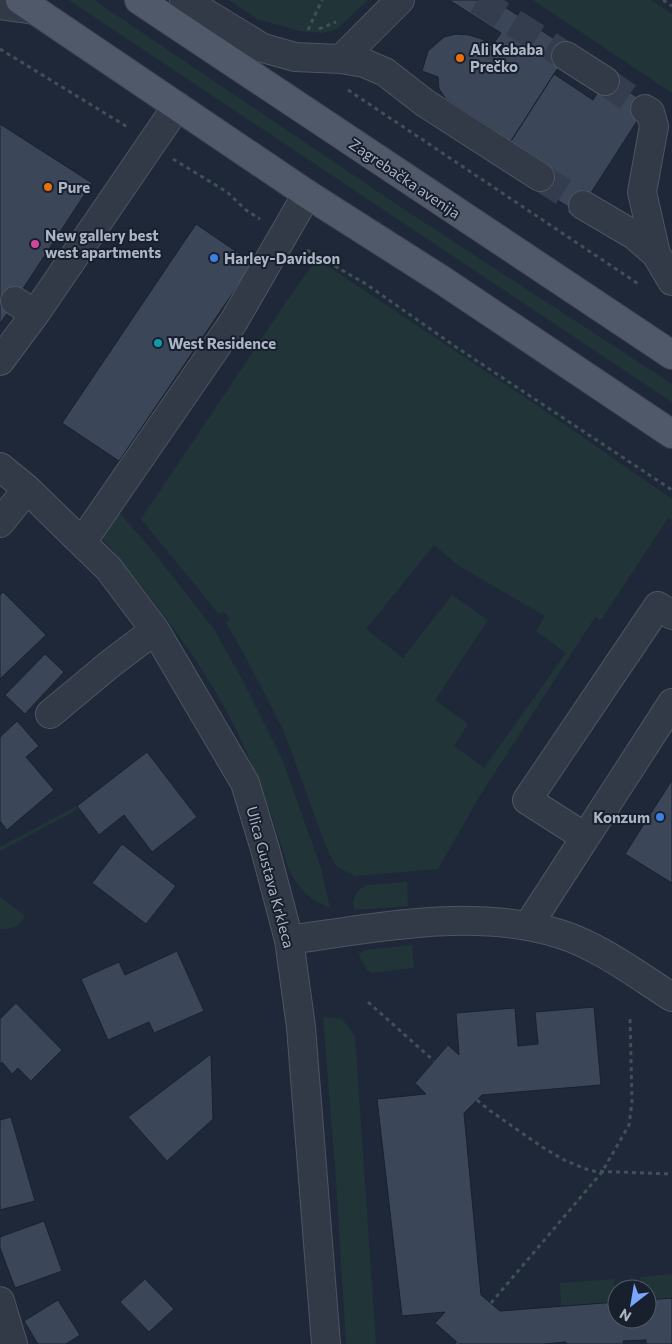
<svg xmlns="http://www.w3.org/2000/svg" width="672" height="1344" font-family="Commissioner,sans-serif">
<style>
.green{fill:#213539;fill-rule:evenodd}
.building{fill:#3b4658;stroke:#1a212f}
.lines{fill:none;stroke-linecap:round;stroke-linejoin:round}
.minor-tunnel{stroke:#343d4d;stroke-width:28;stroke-dasharray:28 14;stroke-linecap:butt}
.minor-casing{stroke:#4d5563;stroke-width:30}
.major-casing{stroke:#3c4352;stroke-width:30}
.path{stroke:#3e5256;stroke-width:3;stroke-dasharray:4 4;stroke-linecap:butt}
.minor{stroke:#323a48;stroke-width:28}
.major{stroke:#505969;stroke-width:28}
.food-dot{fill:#e8710a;stroke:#181f2d;stroke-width:2}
.hotel-dot{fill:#d1479c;stroke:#181f2d;stroke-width:2}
.shop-dot{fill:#3f7fe0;stroke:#181f2d;stroke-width:2}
.culture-dot{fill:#0f9aa8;stroke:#181f2d;stroke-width:2}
.labels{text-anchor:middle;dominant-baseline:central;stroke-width:4;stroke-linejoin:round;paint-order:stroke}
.poi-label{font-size:15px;font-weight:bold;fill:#acb5c5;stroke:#181f2d;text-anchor:start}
.street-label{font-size:15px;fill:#acb5c5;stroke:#181f2d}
</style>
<rect width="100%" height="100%" fill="#1f2838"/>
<path class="green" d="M 69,0 L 94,0 L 402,208 L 672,384 L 672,402 Z
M 229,0 L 368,0 L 337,29 L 323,33 L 300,31 L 257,19 Z
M 533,0 L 651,0 L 672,14 L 672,93 Z
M 315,262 L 323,263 L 538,406 L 672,499 L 672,520 L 668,518 L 601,620 L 595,617 L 481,794 L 438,869 L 355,876 L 338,867 L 334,863 L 325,844 L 283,729 L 243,652 L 226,623 L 230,619 L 224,612 L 219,614 L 141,519 L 286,302 ZM 434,545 L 459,566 L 545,616 L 536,631 L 566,653 L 484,768 L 454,746 L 468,724 L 435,700 L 488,620 L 452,595 L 403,658 L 366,629 Z
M 117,510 L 152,550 L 213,628 L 242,679 L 282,759 L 321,868 L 330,908 C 310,900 299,889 289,870 C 276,827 261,784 242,742 C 208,668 153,598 101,537 Z
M 77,806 L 78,808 L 73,812 L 0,851 L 0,847 Z
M 407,882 L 408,906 L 354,910 C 352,899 356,889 367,885 Z
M 0,897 L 25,916 C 20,927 12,929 0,929 Z
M 412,945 L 414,968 L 371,973 L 367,970 L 358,954 L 365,950 Z
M 323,1017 L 342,1019 L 352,1032 L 355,1037 L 376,1344 L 346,1344 L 336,1179 Z
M 672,1274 L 672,1298 L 647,1300 L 647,1289 L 641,1289 L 640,1277 Z
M 614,1279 L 616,1302 L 561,1306 L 560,1283 Z"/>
<path class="building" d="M 449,0 L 494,0 L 570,49 L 511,141 L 446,99 L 439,89 L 438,77 L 422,71 L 428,51 L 444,37 L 456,34 L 469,35 L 482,39 L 492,46 L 501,33 Z
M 554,74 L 593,100 L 607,78 L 648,104 L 578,213 L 535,186 L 548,165 L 511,141 Z
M 0,124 L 92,183 L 0,324 Z
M 196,224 L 253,263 L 119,461 L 62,423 Z
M 3,592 L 46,635 L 0,679 L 0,595 Z
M 45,654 L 64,672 L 25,714 L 5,695 Z
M 17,721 L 39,746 L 26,757 L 54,790 L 7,830 L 0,821 L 0,737 Z
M 147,752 L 197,817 L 152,852 L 124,815 L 99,835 L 77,806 Z
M 672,780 L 672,883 L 625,854 Z
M 122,844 L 176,886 L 146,924 L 92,883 Z
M 177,951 L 204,1011 L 154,1033 L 149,1022 L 108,1040 L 81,979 L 119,962 L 125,975 Z
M 16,1003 L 62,1050 L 31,1081 L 18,1068 L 12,1074 L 2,1062 L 0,1064 L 0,1019 Z
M 594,1007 L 601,1085 L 482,1095 L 464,1113 L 481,1295 L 500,1311 L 617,1302 L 617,1319 L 647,1319 L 647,1300 L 672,1298 L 672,1344 L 646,1344 L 646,1340 L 623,1341 L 624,1344 L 566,1344 L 566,1342 L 544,1344 L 459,1344 L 435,1323 L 445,1312 L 402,1316 L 377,1099 L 426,1094 L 415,1083 L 448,1045 L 459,1055 L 456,1013 L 515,1008 L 518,1046 L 538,1044 L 535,1012 Z
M 211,1054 L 213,1119 L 167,1161 L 128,1117 Z
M 11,1117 L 35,1201 L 0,1210 L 0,1120 Z
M 44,1221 L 62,1271 L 15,1288 L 0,1248 L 0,1237 Z
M 145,1279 L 174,1309 L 149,1332 L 120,1302 Z
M 58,1300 L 80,1335 L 66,1344 L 38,1344 L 24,1321 Z"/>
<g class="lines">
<path class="minor-tunnel" d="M 478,0 L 566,56
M 605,81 L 645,109
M 540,177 L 583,205"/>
<defs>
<path id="minor" d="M 184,0 L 263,48 L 295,57 L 341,59 L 364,63 L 385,72 L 425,103 L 540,177
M 0,5 L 35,10
M 566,56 L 605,81
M 341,59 L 400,0
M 645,109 L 650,112 L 654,126 L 642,192 L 656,254
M 583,205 L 634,235 L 656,254 L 672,281
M 15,301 L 35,314
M 0,361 L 35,314 L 177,106
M 0,467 L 27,489 L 109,569 L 155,630 L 245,783 L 265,849 L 289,940 L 301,1027 L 326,1344
M 0,523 L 27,489
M 82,542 L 234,321 L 307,194
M 50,714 L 110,664 L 155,630
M 585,837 L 527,800 L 658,606 L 672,615
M 528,926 L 672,703
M 289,940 C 375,928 475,907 560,934 C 599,946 637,975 672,997
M 0,1301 L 13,1344"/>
<path id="major" d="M 20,0 L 307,194 L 442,280 L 672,434
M 139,0 L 672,355"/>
</defs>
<use href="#minor" class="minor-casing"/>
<use href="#major" class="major-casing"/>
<path class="path" d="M 663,0 L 672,6
M 319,29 L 336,22
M 308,30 L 322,0
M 0,49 L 129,128
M 348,90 L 640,285
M 173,159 L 227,192 L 246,210 L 260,219
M 307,250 L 366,284 L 456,347 L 672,490
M 368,1002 L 434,1061
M 477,1100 L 489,1110 L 542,1147 L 566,1161 L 591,1171 L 672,1174
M 491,1303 L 602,1172 L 629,1125 L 632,1102 L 630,1018
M 457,1344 L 458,1343"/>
<use href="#minor" class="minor"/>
<use href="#major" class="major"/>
</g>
<g class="food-dot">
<circle cx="460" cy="58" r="5"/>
<circle cx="48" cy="187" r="5"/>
</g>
<circle class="hotel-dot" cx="35" cy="244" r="5"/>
<g class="shop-dot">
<circle cx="214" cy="258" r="5"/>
<circle cx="660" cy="817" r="5"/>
</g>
<circle class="culture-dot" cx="158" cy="343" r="5"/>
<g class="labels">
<g class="poi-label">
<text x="470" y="49">Ali Kebaba<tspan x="470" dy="17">Prečko</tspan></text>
<text x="58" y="187">Pure</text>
<text x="45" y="235">New gallery best<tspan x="45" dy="17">west apartments</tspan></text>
<text x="224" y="258">Harley-Davidson</text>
<text x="168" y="343">West Residence</text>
<text x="650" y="817" text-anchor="end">Konzum</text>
</g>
<g class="street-label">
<text transform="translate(405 178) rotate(34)">Zagrebačka avenija</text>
<text transform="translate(271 877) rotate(75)">Ulica Gustava Krkleca</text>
</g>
</g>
<g transform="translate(632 1304) rotate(211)"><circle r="24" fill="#181f2d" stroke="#535b6a"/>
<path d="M0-4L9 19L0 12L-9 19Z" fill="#7aa5fd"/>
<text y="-8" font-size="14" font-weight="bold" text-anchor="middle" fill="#acb5c5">N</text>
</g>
</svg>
